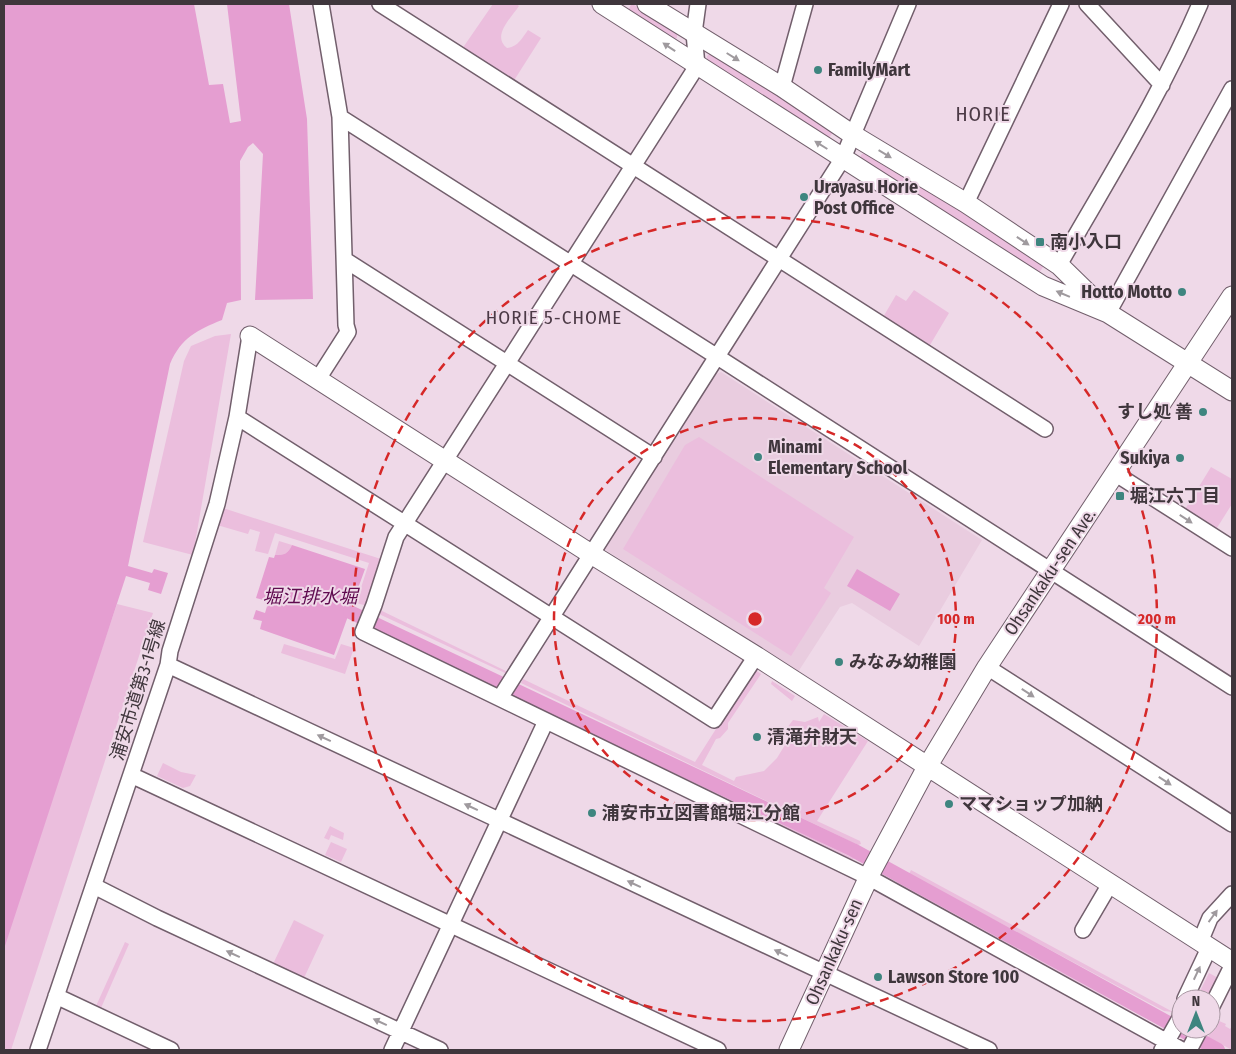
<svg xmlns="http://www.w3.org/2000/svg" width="1236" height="1054" font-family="'Fira Sans Condensed','Noto Sans JP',sans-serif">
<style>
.built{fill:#e9ccdf}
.green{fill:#ebbedd}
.water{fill:#e59ed1}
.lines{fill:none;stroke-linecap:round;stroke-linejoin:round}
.canal{stroke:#e59ed1;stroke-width:14}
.minor-casing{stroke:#725f6c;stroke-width:18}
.tertiary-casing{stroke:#725f6c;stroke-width:21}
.minor{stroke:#fff;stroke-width:15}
.tertiary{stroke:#fff;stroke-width:19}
.oneway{fill:#9f9a9e}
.ring{fill:none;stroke:#d62828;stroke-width:2.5;stroke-dasharray:9 6}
.poi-dot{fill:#3e857f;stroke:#efd9e8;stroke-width:2}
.labels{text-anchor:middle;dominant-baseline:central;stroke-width:4;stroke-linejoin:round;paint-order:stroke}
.poi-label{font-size:18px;font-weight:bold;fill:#3f363c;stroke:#efd9e8;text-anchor:start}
.street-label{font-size:18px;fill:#3f363c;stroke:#efd9e8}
.neighbourhood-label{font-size:19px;letter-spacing:1px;fill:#4c3a46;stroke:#efd9e8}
.water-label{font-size:19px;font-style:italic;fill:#5f0a4f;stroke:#efd9e8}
.quarter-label{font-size:20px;letter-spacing:1px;fill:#4c3a46;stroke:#efd9e8}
.centre{fill:#d62828;stroke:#efd9e8;stroke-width:2.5}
.ring-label{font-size:15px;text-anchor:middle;font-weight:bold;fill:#d62828;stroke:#efd9e8;stroke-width:4;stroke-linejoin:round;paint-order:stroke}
</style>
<rect width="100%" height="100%" fill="#efd9e8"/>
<path class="built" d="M 721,372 L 982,540 L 919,646 L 852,603 L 840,607 L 798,672 L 604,549 L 716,374 Z"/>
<path class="green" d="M 493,4 L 516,4 L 519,6 C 512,17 491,36 507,48 C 518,47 522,38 528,30 L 541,38 L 513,82 L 462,49 Z
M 631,5 L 634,5 L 677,32 L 677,38 L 675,39 L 628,10 Z
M 712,53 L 717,54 L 834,131 L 828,139 L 706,62 L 707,56 Z
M 865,152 L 871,153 L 1045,264 L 1037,276 L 860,160 L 861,155 Z
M 914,290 L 949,313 L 927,350 L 882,319 L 896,295 L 906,301 Z
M 231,334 L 193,555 L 143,542 L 184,361 L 191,346 L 215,336 Z
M 699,437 L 854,537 L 824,588 L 831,593 L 791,656 L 623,549 L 685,445 Z
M 1211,467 L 1232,479 L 1232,504 L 1215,531 L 1184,511 Z
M 223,508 L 384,560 L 368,606 L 356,603 L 369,563 L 275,533 L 268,554 L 255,551 L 260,532 L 250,529 L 248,534 L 217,525 Z
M 279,541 L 292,545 C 288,554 284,555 275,555 Z
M 117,604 L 153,613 L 11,1050 L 4,1050 L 4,936 Z
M 380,610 L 510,673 L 505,673 L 379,614 Z
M 375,628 L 500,688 L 496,690 L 374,630 Z
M 284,644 L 335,659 L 341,644 L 354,648 L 345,674 L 281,653 Z
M 754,669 L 761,674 L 728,723 L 728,729 L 720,738 L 716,739 L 702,765 L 734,781 L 736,777 L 764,771 L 777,758 L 788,740 L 787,728 L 793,720 L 805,722 L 818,717 L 819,722 L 824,714 L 868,741 L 817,821 L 860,841 L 861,844 L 858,845 L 521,683 L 523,679 L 695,762 Z
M 772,681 L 795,696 L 792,701 L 771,684 Z
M 514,694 L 855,859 L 848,860 L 514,699 Z
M 163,763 L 181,772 L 196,775 L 190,786 L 183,788 L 157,776 Z
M 330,826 L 344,833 L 343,840 L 331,835 L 329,840 L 324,838 Z
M 331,842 L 347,849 L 341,862 L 325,855 Z
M 911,870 L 1173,1012 L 1164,1011 L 909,874 Z
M 898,881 L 1166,1031 L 1160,1031 L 904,891 L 897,883 Z
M 294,920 L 324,935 L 304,978 L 273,964 Z
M 125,942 L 129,944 L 101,1008 L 96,1006 Z
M 1209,973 L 1220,979 L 1211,999 L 1196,999 Z
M 1217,1020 L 1226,1024 L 1225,1026 L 1230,1029 L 1232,1026 L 1232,1050 L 1208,1037 Z"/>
<path class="water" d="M 4,4 L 194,4 L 209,85 L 223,84 L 230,123 L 241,121 L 227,4 L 289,4 L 307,119 L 313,299 L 255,300 L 263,154 L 253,143 L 248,147 L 240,161 L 241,300 L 227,303 L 222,320 C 197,330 181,338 170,364 L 128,566 L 152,573 L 154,569 L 168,573 L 161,594 L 148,590 L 150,583 L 126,576 L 4,949 Z
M 292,545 L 365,569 L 334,655 L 260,629 L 262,621 L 253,619 L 256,610 L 265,613 L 268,603 L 267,601 L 256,598 L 269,557 L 274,558 L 275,555 C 284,555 288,554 292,545 Z
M 857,569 L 900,594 L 890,611 L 847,586 Z"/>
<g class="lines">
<path class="canal" d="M 350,612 L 853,850 L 1218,1050"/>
<defs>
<path id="minor" d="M 380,4 L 1045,429
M 698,4 L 694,33 L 697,66 L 396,537 L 374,605 L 363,632 L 868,877 L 1182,1050
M 1087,4 L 1162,85
M 782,87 L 805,4
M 340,117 L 716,356 L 1232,687
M 966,203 L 1061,4
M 345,260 L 654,457
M 1059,265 C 1108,179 1161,95 1200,4
M 1108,313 L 1232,89
M 318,379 L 348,332 L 346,325 L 340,117 L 321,4
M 237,417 L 714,720 L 756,656
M 1116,474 L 1232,548
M 168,665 L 989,1050
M 987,667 L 1232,824
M 500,698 L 843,158 L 908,4
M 131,775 L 718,1050
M 94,886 L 157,918 L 440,1050
M 1083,930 L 1110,884
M 1200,942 L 1210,918 L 1232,894
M 56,996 L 171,1050
M 1185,999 L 1209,948
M 1211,1008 L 1232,966
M 38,1050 L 168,665 L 170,651 L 217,504 L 237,417 L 250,336
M 392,1050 L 546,721
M 1162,1050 L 1180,1018 L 1181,1011
M 1189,1050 L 1200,1029"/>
<path id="tertiary" d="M 602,4 L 1043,286 L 1108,313 L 1232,391
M 647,4 L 782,87 L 853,135 L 966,203 L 1059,265 L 1101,306
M 250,336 L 591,554 L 756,656 L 1232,962
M 789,1050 L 872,870 L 927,767 L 987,667 L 1232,296"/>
</defs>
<use href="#minor" class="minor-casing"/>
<use href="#tertiary" class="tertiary-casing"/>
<use href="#minor" class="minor"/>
<use href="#tertiary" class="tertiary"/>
</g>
<defs><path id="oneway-solid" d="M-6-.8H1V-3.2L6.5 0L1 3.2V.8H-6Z" transform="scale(1.25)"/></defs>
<g class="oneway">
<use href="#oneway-solid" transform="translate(669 47) rotate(-146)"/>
<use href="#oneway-solid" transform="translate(733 57) rotate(32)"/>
<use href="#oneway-solid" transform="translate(821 145) rotate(-148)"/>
<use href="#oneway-solid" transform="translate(885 154) rotate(31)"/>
<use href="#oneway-solid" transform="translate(1023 241) rotate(34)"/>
<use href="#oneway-solid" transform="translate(1063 294) rotate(-157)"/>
<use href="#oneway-solid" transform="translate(1186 519) rotate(33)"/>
<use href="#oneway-solid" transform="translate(1028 693) rotate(33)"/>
<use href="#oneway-solid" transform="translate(324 738) rotate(-155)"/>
<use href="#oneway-solid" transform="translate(1165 781) rotate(33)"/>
<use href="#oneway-solid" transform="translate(471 807) rotate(-155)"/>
<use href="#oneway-solid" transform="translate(634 884) rotate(-155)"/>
<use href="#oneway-solid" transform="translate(1213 916) rotate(-54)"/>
<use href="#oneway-solid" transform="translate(781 953) rotate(-155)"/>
<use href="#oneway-solid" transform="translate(233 954) rotate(-155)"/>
<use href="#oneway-solid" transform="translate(1197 973) rotate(-65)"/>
<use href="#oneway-solid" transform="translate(380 1022) rotate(-155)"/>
</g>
<g class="ring">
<circle cx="755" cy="619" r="201"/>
<circle cx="755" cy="619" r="402"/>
</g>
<g class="poi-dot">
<circle cx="818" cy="70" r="5"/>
<circle cx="804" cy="197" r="5"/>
<rect x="1035" y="237" width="10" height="10" rx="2.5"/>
<circle cx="1182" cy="292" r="5"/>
<circle cx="1203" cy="412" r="5"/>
<circle cx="758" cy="457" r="5"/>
<circle cx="1180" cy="458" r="5"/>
<rect x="1115" y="491" width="10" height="10" rx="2.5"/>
<circle cx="839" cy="662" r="5"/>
<circle cx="757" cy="737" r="5"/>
<circle cx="949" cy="804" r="5"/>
<circle cx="592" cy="813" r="5"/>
<circle cx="878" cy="977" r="5"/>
</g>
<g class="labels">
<g class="poi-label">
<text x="828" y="70">FamilyMart</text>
<text x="814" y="187">Urayasu Horie<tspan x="814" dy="21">Post Office</tspan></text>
<text x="1050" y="242">南小入口</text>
<text x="1172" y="292" text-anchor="end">Hotto Motto</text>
<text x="1193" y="412" text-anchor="end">すし処 善</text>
<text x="768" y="447">Minami<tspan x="768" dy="21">Elementary School</tspan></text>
<text x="1170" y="458" text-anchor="end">Sukiya</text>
<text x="1130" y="496">堀江六丁目</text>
<text x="849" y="662">みなみ幼稚園</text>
<text x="767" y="737">清滝弁財天</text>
<text x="959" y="804">ママショップ加納</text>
<text x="602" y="813">浦安市立図書館堀江分館</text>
<text x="888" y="977">Lawson Store 100</text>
</g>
<g class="street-label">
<text transform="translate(1050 572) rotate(-56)">Ohsankaku-sen Ave.</text>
<text transform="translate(138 690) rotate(-73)">浦安市道第3-1号線</text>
<text transform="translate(834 952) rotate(-66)">Ohsankaku-sen</text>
</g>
<g class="neighbourhood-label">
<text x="554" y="317">HORIE 5-CHOME</text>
</g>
<g class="water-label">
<text x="310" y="596">堀江排水堀</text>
</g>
<g class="quarter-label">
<text x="983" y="114">HORIE</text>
</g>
</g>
<circle cx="755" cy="619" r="8" class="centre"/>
<g class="ring-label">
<text x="956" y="624">100 m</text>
<text x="1157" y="624">200 m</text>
</g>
<rect width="1236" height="1054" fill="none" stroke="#3f363c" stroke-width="10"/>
<g transform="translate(1196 1014)"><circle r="24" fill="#efd9e8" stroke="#a998a3"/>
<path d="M0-4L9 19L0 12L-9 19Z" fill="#3e857f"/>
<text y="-8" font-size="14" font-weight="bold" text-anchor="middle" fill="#3f363c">N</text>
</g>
</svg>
